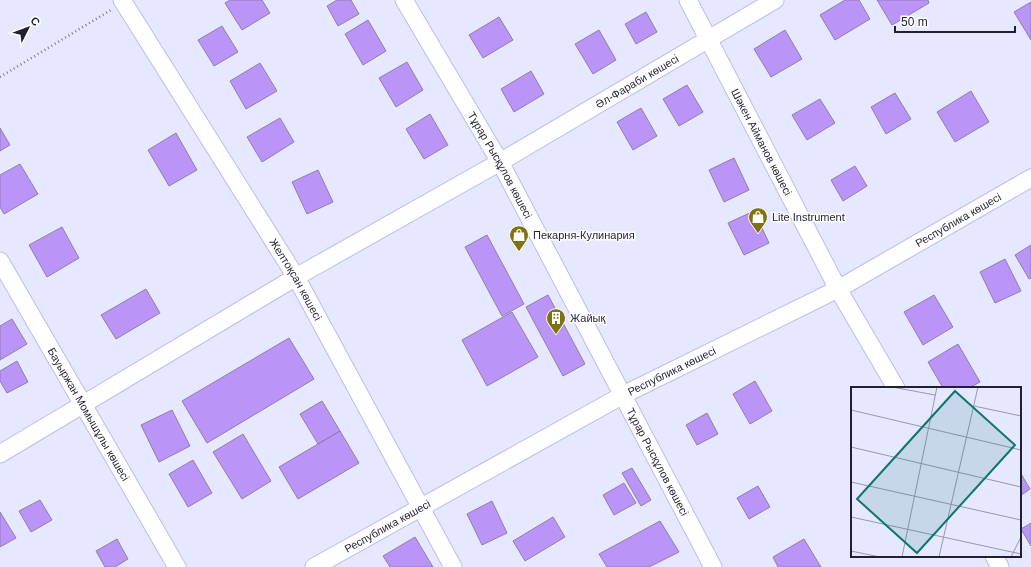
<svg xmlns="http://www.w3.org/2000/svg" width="1031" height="567" font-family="Helvetica,sans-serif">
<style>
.building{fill:#ba94f7;stroke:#8f7eae}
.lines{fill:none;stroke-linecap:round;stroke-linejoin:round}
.minor-casing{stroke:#b9bdf2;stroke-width:19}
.path{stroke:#7a7b90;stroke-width:2.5;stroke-dasharray:1 3;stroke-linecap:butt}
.minor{stroke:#fff;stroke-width:17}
.labels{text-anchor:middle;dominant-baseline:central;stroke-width:3;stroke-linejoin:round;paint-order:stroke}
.street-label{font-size:11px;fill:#1f2034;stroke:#fff}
.poi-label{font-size:11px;fill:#1f2034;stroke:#fff;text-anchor:start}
.inset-road{fill:none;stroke:#9698ae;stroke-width:1}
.view{fill:#0f766e;fill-opacity:0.15;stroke:#0f766e;stroke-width:2}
.inset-edge{fill:none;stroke:#1f2034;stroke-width:2}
</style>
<rect width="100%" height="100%" fill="#e6e8ff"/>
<path class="building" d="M 230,0 L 262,0 L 270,13 L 242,30 L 225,3 Z
M 337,0 L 351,0 L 359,14 L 338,26 L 327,6 Z
M 845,0 L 859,0 L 870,19 L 835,40 L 820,15 Z
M 877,0 L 928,0 L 929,3 L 892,25 Z
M 1031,2 L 1031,40 L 1014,12 Z
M 646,12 L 657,32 L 636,44 L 625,24 Z
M 499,17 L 513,40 L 483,58 L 469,35 Z
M 368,20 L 386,51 L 363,65 L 345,34 Z
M 222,26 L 238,52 L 214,66 L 198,40 Z
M 599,30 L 616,60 L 593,74 L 575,44 Z
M 785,30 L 802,59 L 771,77 L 754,49 Z
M 407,62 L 423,90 L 396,107 L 379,78 Z
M 260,63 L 277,91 L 246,109 L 230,81 Z
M 531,71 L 544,94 L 514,112 L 501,89 Z
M 687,85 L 703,112 L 679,126 L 663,99 Z
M 971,91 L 989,122 L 955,142 L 937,112 Z
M 895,93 L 911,119 L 886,134 L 871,107 Z
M 820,99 L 835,123 L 807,140 L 792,115 Z
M 641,108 L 657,136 L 633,150 L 617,122 Z
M 430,114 L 448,145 L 424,159 L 406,129 Z
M 280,118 L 294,142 L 262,162 L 247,137 Z
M 0,128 L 10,145 L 0,151 Z
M 176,133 L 197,170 L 169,186 L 148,150 Z
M 734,158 L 749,190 L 724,202 L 709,170 Z
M 20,164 L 38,194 L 4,214 L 0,207 L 0,175 Z
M 855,166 L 867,186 L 843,201 L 831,180 Z
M 318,170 L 333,202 L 307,214 L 292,182 Z
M 754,211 L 769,243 L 744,255 L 728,223 Z
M 62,227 L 79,258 L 47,277 L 29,245 Z
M 487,235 L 524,304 L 502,316 L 465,247 Z
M 1031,245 L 1031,278 L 1029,279 L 1015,255 Z
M 1005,259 L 1021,291 L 995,303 L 980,272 Z
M 146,289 L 160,313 L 116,339 L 101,315 Z
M 548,295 L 585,364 L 563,376 L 526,307 Z
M 934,295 L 953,327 L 923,345 L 904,312 Z
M 512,312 L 538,357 L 487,386 L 462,340 Z
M 12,319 L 27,344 L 0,360 L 0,326 Z
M 289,338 L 314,379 L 207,443 L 182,401 Z
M 958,344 L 980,382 L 969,388 L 943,388 L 928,362 Z
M 17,361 L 28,382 L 7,393 L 0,381 L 0,371 Z
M 755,381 L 772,411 L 750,424 L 733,394 Z
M 322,401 L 340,431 L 318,444 L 300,414 Z
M 172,410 L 190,446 L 159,462 L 141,425 Z
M 707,413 L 718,434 L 697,445 L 686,425 Z
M 340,431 L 359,463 L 298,499 L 279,467 Z
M 243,434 L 271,481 L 242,499 L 213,452 Z
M 193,460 L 212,493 L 188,507 L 169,474 Z
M 632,468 L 651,500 L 641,506 L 622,473 Z
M 1020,472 L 1030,489 L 1020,496 Z
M 624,483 L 636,503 L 614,515 L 603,495 Z
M 758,486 L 770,507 L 749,519 L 737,498 Z
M 40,500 L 52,520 L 31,532 L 19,511 Z
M 492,501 L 507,533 L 482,545 L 467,514 Z
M 0,512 L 16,538 L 0,547 Z
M 553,517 L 565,537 L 525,561 L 513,541 Z
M 660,521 L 679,552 L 649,567 L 607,567 L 599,554 Z
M 1031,523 L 1031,546 L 1021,529 Z
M 415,537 L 433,567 L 390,567 L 383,556 Z
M 117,539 L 128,559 L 115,567 L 105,567 L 96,551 Z
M 804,539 L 821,567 L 778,567 L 773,557 Z"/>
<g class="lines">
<defs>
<g id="minor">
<path id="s1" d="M 122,0 L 296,277 L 453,567"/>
<path id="s2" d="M 404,0 L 500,162 L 713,567"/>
<path id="s3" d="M 688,0 L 838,289 L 896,388"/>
<path id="s4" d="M 0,261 L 177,567"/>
<path id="s5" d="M 0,454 L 296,277 L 500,162 L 775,0"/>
<path d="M 994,556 L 1000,567"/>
<path id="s6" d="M 314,567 L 623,395 L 838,289 L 1031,178"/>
</g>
</defs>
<use href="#minor" class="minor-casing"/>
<path class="path" d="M 0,77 L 111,10"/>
<use href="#minor" class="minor"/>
</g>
<defs>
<symbol id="shop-pin" viewBox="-11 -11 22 30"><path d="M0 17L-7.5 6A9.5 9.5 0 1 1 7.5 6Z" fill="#7f7212" stroke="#fff"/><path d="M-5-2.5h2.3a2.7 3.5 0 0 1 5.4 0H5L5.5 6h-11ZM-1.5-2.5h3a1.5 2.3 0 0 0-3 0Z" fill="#fff"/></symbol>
<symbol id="building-pin" viewBox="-11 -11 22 30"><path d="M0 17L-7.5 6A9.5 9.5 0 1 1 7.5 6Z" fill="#7f7212" stroke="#fff"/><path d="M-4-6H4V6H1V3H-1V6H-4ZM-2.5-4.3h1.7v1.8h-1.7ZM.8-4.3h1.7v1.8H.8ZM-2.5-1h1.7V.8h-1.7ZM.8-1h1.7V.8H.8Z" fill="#fff"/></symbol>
</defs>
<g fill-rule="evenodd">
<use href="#shop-pin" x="747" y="206" width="22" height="30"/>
<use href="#shop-pin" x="508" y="224" width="22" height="30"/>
<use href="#building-pin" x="545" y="307" width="22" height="30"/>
</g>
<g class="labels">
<g class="street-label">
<text stroke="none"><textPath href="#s5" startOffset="738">Әл-Фараби көшесі</textPath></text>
<text stroke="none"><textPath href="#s3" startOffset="160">Шәкен Айманов көшесі</textPath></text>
<text stroke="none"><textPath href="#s2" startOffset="191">Тұрар Рысқұлов көшесі</textPath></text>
<text stroke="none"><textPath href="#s6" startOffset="732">Республика көшесі</textPath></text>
<text stroke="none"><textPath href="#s1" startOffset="329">Желтоқсан көшесі</textPath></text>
<text stroke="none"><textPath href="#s6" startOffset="408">Республика көшесі</textPath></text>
<text stroke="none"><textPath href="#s4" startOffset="177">Бауыржан Момышұлы көшесі</textPath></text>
<text stroke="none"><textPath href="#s2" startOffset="527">Тұрар Рысқұлов көшесі</textPath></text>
<text stroke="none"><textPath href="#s6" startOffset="84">Республика көшесі</textPath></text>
</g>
<g class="poi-label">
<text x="772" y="217">Lite Instrument</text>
<text x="533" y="235">Пекарня-Кулинария</text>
<text x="570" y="318">Жайық</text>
</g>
</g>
<g transform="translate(851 387)">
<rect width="170" height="170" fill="#e6e8ff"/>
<path class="inset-road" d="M 41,0 L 84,8M 123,19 L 170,29M 0,23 L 170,63M 0,60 L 170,100M 0,95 L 170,133M 0,130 L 170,167M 0,164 L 29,170M 51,170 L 86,0M 88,170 L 127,0M 160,170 L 170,150"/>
<path class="view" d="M 104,4 L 164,58 L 66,166 L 6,112 Z"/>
<rect width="170" height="170" class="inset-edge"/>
</g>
<g transform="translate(28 28) rotate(48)" stroke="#ffffff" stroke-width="3" paint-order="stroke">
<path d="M0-3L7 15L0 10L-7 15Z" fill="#1f2034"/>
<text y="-6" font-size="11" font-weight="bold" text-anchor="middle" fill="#1f2034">С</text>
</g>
<path d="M895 26v6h120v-6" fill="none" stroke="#1f2034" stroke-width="2"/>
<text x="901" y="26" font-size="12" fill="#1f2034" stroke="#ffffff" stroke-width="3" paint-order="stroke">50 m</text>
</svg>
